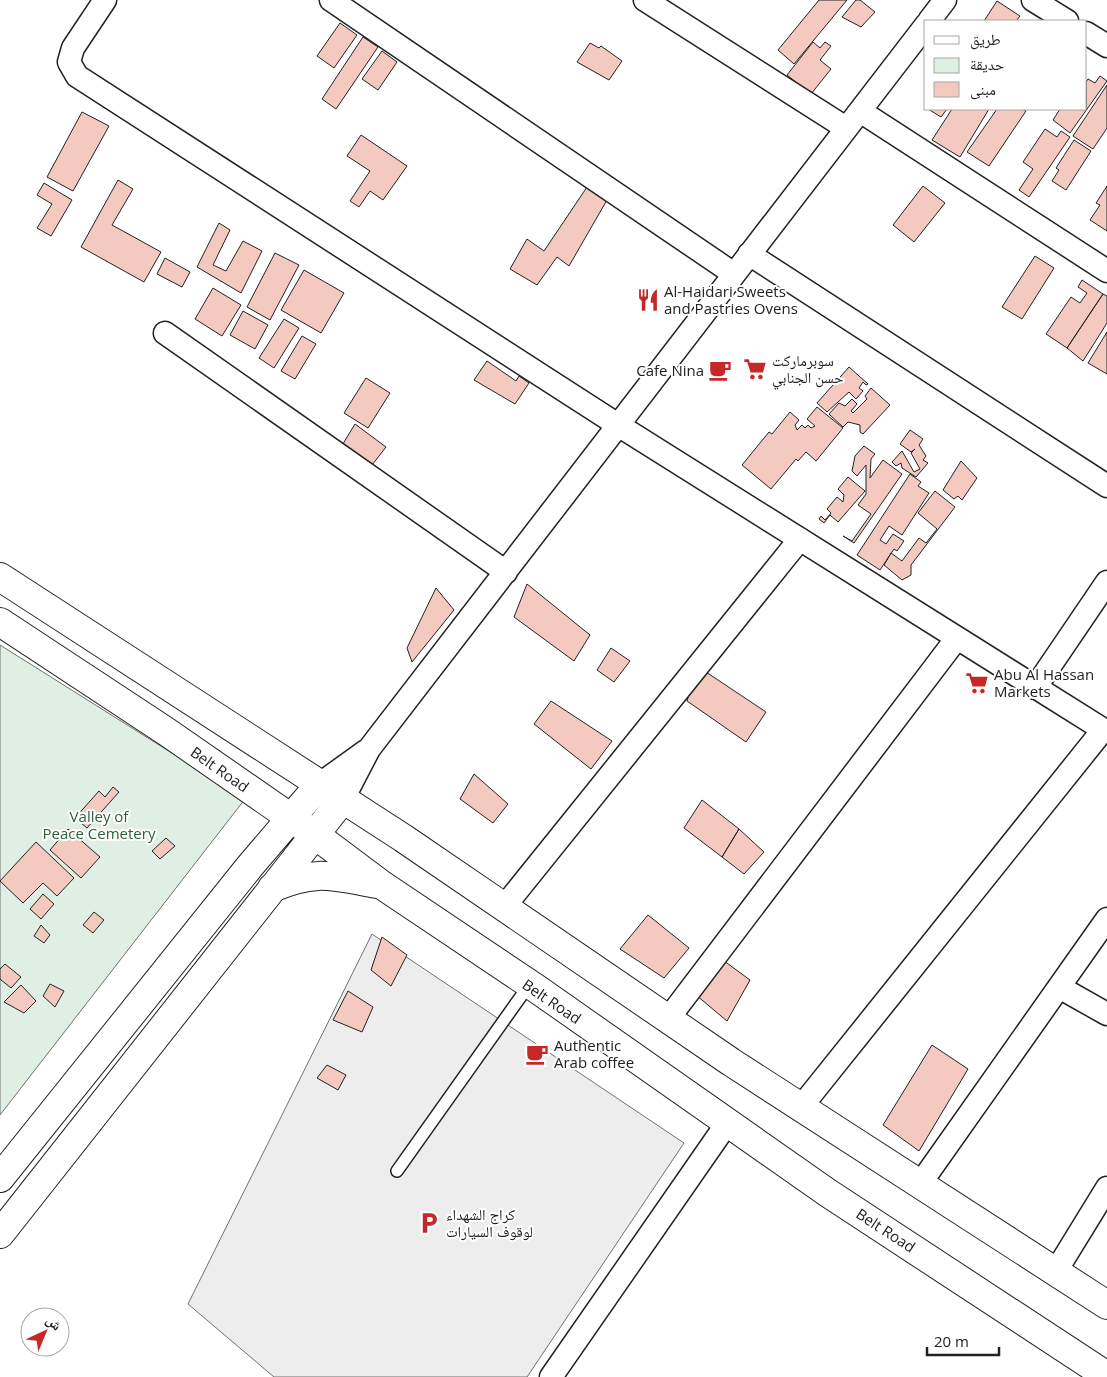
<svg xmlns="http://www.w3.org/2000/svg" width="1107" height="1377" font-family="'Open Sans','Noto Naskh Arabic',sans-serif">
<style>
.green{fill:#e0efe3;stroke:#6f6f6f}
.parking{fill:#ededed;stroke:#6f6f6f}
.building{fill:#f3c9c0;stroke:#222}
.lines{fill:none;stroke-linecap:round;stroke-linejoin:round}
.service-casing{stroke:#222;stroke-width:14}
.minor-casing{stroke:#222;stroke-width:25}
.tertiary-casing{stroke:#222;stroke-width:30}
.secondary-casing{stroke:#222;stroke-width:30}
.service{stroke:#fff;stroke-width:11}
.minor{stroke:#fff;stroke-width:22}
.tertiary{stroke:#fff;stroke-width:28}
.secondary{stroke:#fff;stroke-width:28}
.labels{text-anchor:middle;dominant-baseline:central;stroke-width:4;stroke-linejoin:round;paint-order:stroke}
.poi-label{font-size:15px;fill:#222;stroke:#fff;text-anchor:start}
.street-label{font-size:15px;fill:#222;stroke:#fff}
.park-label{font-size:15px;fill:#2f5e38;stroke:#fff}
</style>
<rect width="100%" height="100%" fill="#fff"/>
<path class="green" d="M 0,645 L 245,799 L 0,1115 Z"/>
<path class="parking" d="M 372,934 L 684,1143 L 527,1377 L 274,1377 L 188,1304 Z"/>
<path class="building" d="M 819,0 L 847,0 L 794,64 L 778,50 Z
M 856,0 L 860,0 L 875,12 L 861,27 L 842,17 Z
M 997,1 L 1020,16 L 1016,21 L 984,21 Z
M 340,23 L 357,35 L 334,68 L 317,56 Z
M 363,37 L 378,47 L 336,109 L 322,99 Z
M 813,42 L 820,48 L 825,42 L 831,46 L 820,60 L 831,69 L 811,94 L 787,75 Z
M 590,43 L 599,48 L 601,46 L 622,61 L 609,80 L 577,62 Z
M 382,51 L 397,62 L 378,90 L 362,79 Z
M 1100,76 L 1107,81 L 1070,133 L 1053,120 L 1060,109 L 1086,109 L 1086,82 L 1088,79 L 1095,83 Z
M 1107,85 L 1107,128 L 1093,149 L 1073,136 Z
M 928,109 L 947,109 L 941,117 Z
M 952,109 L 989,109 L 960,157 L 932,140 Z
M 997,109 L 1022,109 L 1026,111 L 989,166 L 967,152 Z
M 82,112 L 109,126 L 73,191 L 47,177 Z
M 1045,129 L 1057,137 L 1061,131 L 1070,137 L 1029,197 L 1019,190 L 1033,169 L 1023,162 Z
M 361,135 L 407,166 L 383,200 L 370,191 L 359,207 L 350,201 L 370,171 L 347,156 Z
M 1074,140 L 1091,151 L 1066,190 L 1052,181 L 1059,170 L 1056,168 Z
M 118,180 L 133,189 L 112,225 L 161,252 L 144,282 L 81,247 Z
M 44,183 L 72,200 L 51,236 L 37,228 L 52,204 L 37,195 Z
M 923,186 L 945,203 L 914,242 L 893,225 Z
M 1107,186 L 1107,231 L 1090,220 L 1100,205 L 1096,203 Z
M 587,187 L 607,200 L 569,266 L 557,257 L 537,285 L 510,269 L 527,239 L 544,251 Z
M 219,223 L 230,230 L 213,265 L 226,271 L 243,241 L 262,251 L 241,293 L 197,267 Z
M 275,253 L 299,265 L 270,320 L 247,307 Z
M 1035,256 L 1054,268 L 1022,319 L 1002,307 Z
M 165,258 L 190,272 L 182,287 L 157,274 Z
M 304,270 L 344,293 L 321,333 L 281,310 Z
M 1082,280 L 1103,294 L 1067,348 L 1046,334 L 1071,297 L 1080,303 L 1087,293 L 1078,287 Z
M 213,288 L 241,305 L 222,336 L 195,319 Z
M 1103,294 L 1107,296 L 1107,323 L 1083,361 L 1067,348 Z
M 243,311 L 268,325 L 255,349 L 230,335 Z
M 284,319 L 299,328 L 274,368 L 259,358 Z
M 1107,332 L 1107,374 L 1088,363 Z
M 302,336 L 316,344 L 295,379 L 281,371 Z
M 487,361 L 516,381 L 519,376 L 529,383 L 515,404 L 474,380 Z
M 849,367 L 868,384 L 866,385 L 863,382 L 859,388 L 863,391 L 856,399 L 849,392 L 827,412 L 817,403 Z
M 366,378 L 390,393 L 368,428 L 344,413 Z
M 871,388 L 890,405 L 863,434 L 860,432 L 860,425 L 848,422 L 843,427 L 829,414 L 839,403 L 845,406 L 852,399 L 857,404 L 851,411 L 853,413 L 867,399 L 865,396 Z
M 817,407 L 843,428 L 816,461 L 806,452 L 798,461 L 796,459 L 771,489 L 742,465 L 769,432 L 772,434 L 790,412 L 799,420 L 795,425 L 797,430 L 802,425 L 805,428 L 808,425 L 811,428 L 815,426 L 807,419 Z
M 355,424 L 386,447 L 369,469 L 341,447 Z
M 910,430 L 923,439 L 919,445 L 926,456 L 923,460 L 928,463 L 916,477 L 902,468 L 901,463 L 896,466 L 892,462 L 902,451 L 914,472 L 920,469 L 911,453 L 915,449 L 911,452 L 900,444 Z
M 864,446 L 875,454 L 871,459 L 870,478 L 883,460 L 902,474 L 854,543 L 843,536 L 852,541 L 871,514 L 858,505 L 866,494 L 866,465 L 857,476 L 852,471 L 855,456 Z
M 961,461 L 977,478 L 962,500 L 958,496 L 954,499 L 943,490 Z
M 910,474 L 921,482 L 918,486 L 929,493 L 902,535 L 889,526 L 880,540 L 886,544 L 893,534 L 904,541 L 897,551 L 894,549 L 880,570 L 857,555 Z
M 848,477 L 865,491 L 838,522 L 830,515 L 824,523 L 819,519 L 821,516 L 825,520 L 831,513 L 827,509 L 837,497 L 843,502 L 844,495 L 838,489 Z
M 935,491 L 955,507 L 911,565 L 911,575 L 902,580 L 884,565 L 891,553 L 902,561 L 919,538 L 926,543 L 937,529 L 918,513 Z
M 527,584 L 590,635 L 574,661 L 514,617 Z
M 436,588 L 454,610 L 412,662 L 407,648 Z
M 611,648 L 630,661 L 614,682 L 597,670 Z
M 697,666 L 766,712 L 746,742 L 687,701 Z
M 551,701 L 612,741 L 591,769 L 534,724 Z
M 474,774 L 508,804 L 493,823 L 460,799 Z
M 113,787 L 119,792 L 87,828 L 75,818 L 99,791 L 105,797 Z
M 702,800 L 739,829 L 722,857 L 684,828 Z
M 68,829 L 100,857 L 81,878 L 50,850 Z
M 739,829 L 764,852 L 744,874 L 722,857 Z
M 166,838 L 175,846 L 160,859 L 152,851 Z
M 36,842 L 74,878 L 57,896 L 43,883 L 23,903 L 0,881 Z
M 43,894 L 54,904 L 41,919 L 30,909 Z
M 94,912 L 104,920 L 93,933 L 83,925 Z
M 648,915 L 689,948 L 664,978 L 620,949 Z
M 41,925 L 50,935 L 44,943 L 34,936 Z
M 382,937 L 407,955 L 391,986 L 371,970 Z
M 716,955 L 750,980 L 727,1021 L 690,990 Z
M 5,964 L 21,977 L 11,988 L 0,979 L 0,969 Z
M 50,984 L 64,991 L 55,1007 L 43,996 Z
M 21,985 L 36,1001 L 24,1013 L 4,1002 Z
M 348,991 L 373,1007 L 362,1032 L 333,1020 Z
M 932,1045 L 968,1069 L 919,1151 L 883,1125 Z
M 327,1065 L 346,1075 L 338,1090 L 317,1078 Z"/>
<g class="lines">
<defs>
<path id="service" d="M 397,1171 L 529,985"/>
<path id="minor" d="M 105,0 L 73,48 L 69,62 L 77,76 L 618,425 L 1107,732
M 331,0 L 734,274
M 645,0 L 846,128
M 1033,0 L 1067,21
M 929,21 L 945,0
M 1086,33 L 1107,46
M 860,111 L 1107,271
M 749,254 L 1107,486
M 165,333 L 506,572
M 1035,688 L 1107,582
M 320,784 L 366,751
M 343,799 L 369,749 L 926,25
M 504,907 L 800,539
M 1059,987 L 1107,1014
M 668,1019 L 957,638
M 801,1107 L 1103,730
M 920,1184 L 1107,919
M 1056,1271 L 1107,1188
M 551,1377 L 728,1122"/>
<path id="tertiary" d="M 0,1178 L 250,866 L 320,784
M 0,1234 L 343,799"/>
<path id="secondary" d="M 0,577 L 403,838 L 731,1062 L 1107,1305
M 0,622 L 167,732 L 314,834 L 382,885 L 537,989 L 828,1193 L 1107,1376
M 272,888 C 316,869 332,876 377,884"/>
</defs>
<use href="#service" class="service-casing"/>
<use href="#minor" class="minor-casing"/>
<use href="#tertiary" class="tertiary-casing"/>
<use href="#secondary" class="secondary-casing"/>
<use href="#service" class="service"/>
<use href="#minor" class="minor"/>
<use href="#tertiary" class="tertiary"/>
<use href="#secondary" class="secondary"/>
</g>
<defs>
<symbol id="restaurant-bare" viewBox="-9 -9 18 18"><path d="M-5-6h1v4h1v-4h1v4h1v-4h1v5L-1.5 .5V6h-2V.5L-5-1ZM5-6V6H3V1.5H1.5Q1.5-4 5-6Z" fill="#c62828" stroke="#fff" stroke-width="2.5" paint-order="stroke"/></symbol>
<symbol id="supermarket-bare" viewBox="-9 -9 18 18"><path d="M-6-5.5h2.5l.6 2H6L4.5 2H-2.5L-4.4-4H-6ZM-1.5 3.2a1.3 1.3 0 1 0 .1 0ZM3 3.2a1.3 1.3 0 1 0 .1 0Z" fill="#c62828" stroke="#fff" stroke-width="2.5" paint-order="stroke"/></symbol>
<symbol id="cafe-bare" viewBox="-9 -9 18 18"><path d="M-5.5-4.5H6V0H3Q3 3.5 0 3.5H-2.5Q-5.5 3.5-5.5 0ZM3-3.2v2h1.7v-2ZM-6 4.5H4V6H-6Z" fill="#c62828" stroke="#fff" stroke-width="2.5" paint-order="stroke"/></symbol>
<symbol id="parking-bare" viewBox="-9 -9 18 18"><path d="M-3.5-5.5H1a3.5 3.5 0 0 1 0 7H-1V5.5H-3.5ZM-1-3.4V-.6H.8a1.4 1.4 0 0 0 0-2.8Z" fill="#c62828" stroke="#fff" stroke-width="2.5" paint-order="stroke"/></symbol>
</defs>
<g fill-rule="evenodd">
<use href="#restaurant-bare" x="632" y="284" width="32" height="32"/>
<use href="#supermarket-bare" x="739" y="353" width="32" height="32"/>
<use href="#cafe-bare" x="704" y="354" width="32" height="32"/>
<use href="#supermarket-bare" x="961" y="667" width="32" height="32"/>
<use href="#cafe-bare" x="521" y="1038" width="32" height="32"/>
<use href="#parking-bare" x="413" y="1207" width="32" height="32"/>
</g>
<g class="labels">
<g class="poi-label">
<text x="664" y="291">Al-Haidari Sweets<tspan x="664" dy="17">and Pastries Ovens</tspan></text>
<text x="772" y="360">سوبرماركت<tspan x="772" dy="17">حسن الجنابي</tspan></text>
<text x="704" y="370" text-anchor="end">Cafe Nina</text>
<text x="994" y="674">Abu Al Hassan<tspan x="994" dy="17">Markets</tspan></text>
<text x="554" y="1045">Authentic<tspan x="554" dy="17">Arab coffee</tspan></text>
<text x="446" y="1214">كراج الشهداء<tspan x="446" dy="17">لوقوف السيارات</tspan></text>
</g>
<g class="street-label">
<text transform="translate(220 769) rotate(35)">Belt Road</text>
<text transform="translate(552 1001) rotate(34)">Belt Road</text>
<text transform="translate(886 1230) rotate(33)">Belt Road</text>
</g>
<g class="park-label">
<text x="99" y="816">Valley of<tspan x="99" dy="17">Peace Cemetery</tspan></text>
</g>
</g>
<rect x="924" y="20" width="162" height="90" fill="#ffffff" stroke="#a7a7a7"/>
<rect x="934" y="36" width="25" height="8" fill="#ffffff" stroke="#a7a7a7"/>
<text x="970" y="45" font-size="15" fill="#222222">طريق</text>
<rect x="934" y="58" width="25" height="15" fill="#e0efe3" stroke="#a7a7a7"/>
<text x="970" y="70" font-size="15" fill="#222222">حديقة</text>
<rect x="934" y="82" width="25" height="15" fill="#f3c9c0" stroke="#a7a7a7"/>
<text x="970" y="95" font-size="15" fill="#222222">مبنى</text>
<g transform="translate(45 1332) rotate(44)"><circle r="24" fill="#ffffff" stroke="#a7a7a7"/>
<path d="M0-4L9 19L0 12L-9 19Z" fill="#c62828"/>
<text y="-8" font-size="14" font-weight="bold" text-anchor="middle" fill="#222222">ش</text>
</g>
<path d="M927 1347v8h72v-8" fill="none" stroke="#222222" stroke-width="2.5"/>
<text x="934" y="1347" font-size="15" fill="#222222" stroke="#ffffff" stroke-width="4" paint-order="stroke">20 m</text>
</svg>
